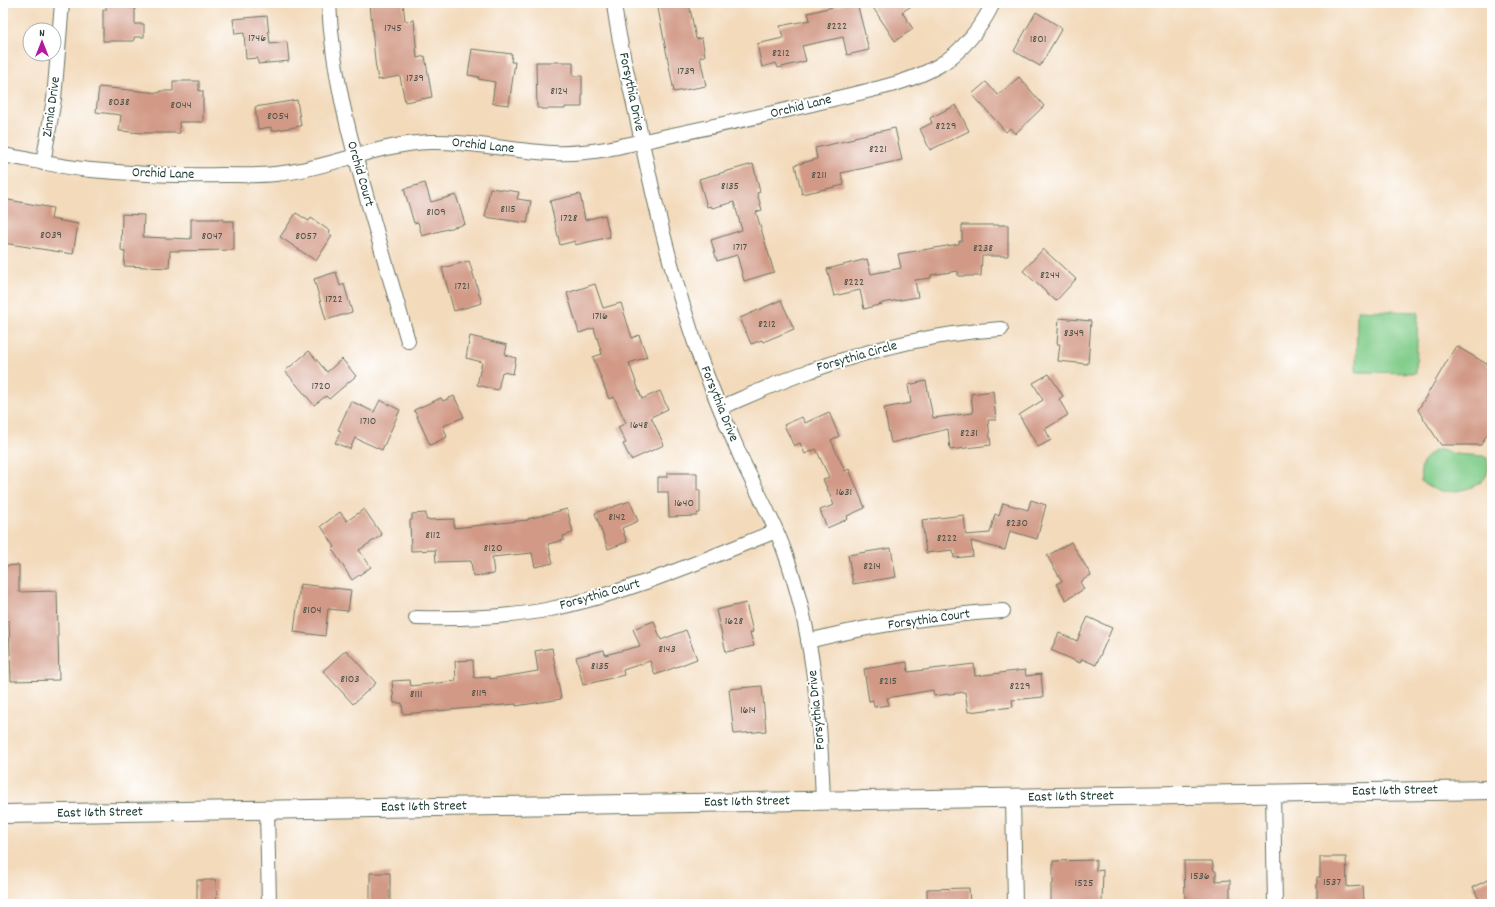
<svg xmlns="http://www.w3.org/2000/svg" width="1495" height="907" font-family="Dekko,sans-serif">
<style>
.green{fill:#83ce8c;stroke:#518660}
.building{fill:#d29a86}
.lines{fill:none;stroke-linecap:round;stroke-linejoin:round}
.minor-casing{stroke:#697463;stroke-width:16}
.tertiary-casing{stroke:#697463;stroke-width:20}
.minor{stroke:#fff;stroke-width:14}
.tertiary{stroke:#fff;stroke-width:18}
.labels{text-anchor:middle;dominant-baseline:central;stroke-width:4;stroke-linejoin:round;paint-order:stroke}
.number-label{font-size:12px;fill:#4c5448}
.street-label{font-size:14px;fill:#1f3d34;stroke:#fff}
</style>
<rect width="100%" height="100%" fill="#fff"/>
<filter id="ink" filterUnits="userSpaceOnUse"><feTurbulence type="fractalNoise" baseFrequency=".025" numOctaves="2"/><feDisplacementMap in="SourceGraphic" scale="8" xChannelSelector="R" yChannelSelector="G"/><feConvolveMatrix kernelMatrix="1 2 1 2 8 2 1 2 1" color-interpolation-filters="sRGB"/></filter>
<filter id="wash" filterUnits="userSpaceOnUse"><feTurbulence type="fractalNoise" baseFrequency=".012" numOctaves="4" result="noise"/><feDisplacementMap in="SourceGraphic" scale="16" xChannelSelector="R" yChannelSelector="G"/><feGaussianBlur stdDeviation="0.9" result="paint"/><feColorMatrix in="noise" values="0 0 0 0 0 0 0 0 0 0 0 0 0 0 0 0 0 1.4 0 .05"/><feComposite in="paint" operator="in"/></filter>
<g filter="url(#wash)">
<rect width="100%" height="100%" fill="#f3dabb"/>
<path class="green" d="M 1357,310 L 1418,312 L 1416,373 L 1356,372 Z
M 1436,450 L 1441,450 L 1455,454 L 1483,456 L 1487,458 C 1488,464 1489,470 1486,476 C 1480,489 1450,494 1438,490 C 1431,488 1427,485 1421,481 C 1419,468 1424,455 1436,450 Z"/>
<g id="blocks">
<path class="building" d="M 106,3 L 135,3 L 135,24 L 144,24 L 144,37 L 134,37 L 134,41 L 103,41 L 103,10 L 106,10 Z
M 370,3 L 403,3 L 405,21 L 414,20 L 417,58 L 425,56 L 432,97 L 405,102 L 400,76 L 378,80 L 375,61 Z
M 657,3 L 689,3 L 696,39 L 702,38 L 705,56 L 700,57 L 706,86 L 674,92 Z
M 849,3 L 857,3 L 869,50 L 847,55 L 843,37 L 802,46 L 806,61 L 778,68 L 776,63 L 762,67 L 757,44 L 783,38 L 780,26 L 810,20 L 808,13 Z
M 870,3 L 916,3 L 902,12 L 913,29 L 895,41 Z
M 1036,12 L 1062,28 L 1040,66 L 1014,51 Z
M 267,16 L 270,44 L 287,42 L 289,61 L 258,64 L 258,58 L 246,59 L 244,33 L 235,34 L 233,19 Z
M 472,49 L 512,54 L 511,62 L 515,62 L 509,105 L 492,103 L 495,82 L 478,79 L 479,77 L 468,75 Z
M 536,62 L 573,62 L 573,76 L 582,76 L 582,107 L 565,107 L 565,109 L 541,109 L 541,108 L 537,108 Z
M 1019,77 L 1044,106 L 1015,134 L 1010,128 L 1006,132 L 972,94 L 986,82 L 998,95 Z
M 173,81 L 199,81 L 199,91 L 203,91 L 203,122 L 179,122 L 180,133 L 143,133 L 119,131 L 121,115 L 96,112 L 99,87 L 160,93 L 160,91 L 173,91 Z
M 297,100 L 301,126 L 271,131 L 271,127 L 258,129 L 255,107 Z
M 956,105 L 969,131 L 930,150 L 920,129 L 932,123 L 930,118 Z
M 895,128 L 902,160 L 841,173 L 844,185 L 802,194 L 795,165 L 817,159 L 815,148 L 854,139 L 854,137 Z
M 753,164 L 760,192 L 757,193 L 762,210 L 756,212 L 774,272 L 744,281 L 737,255 L 717,261 L 711,240 L 742,230 L 734,202 L 712,208 L 711,206 L 707,207 L 699,179 Z
M 425,183 L 431,202 L 456,195 L 465,224 L 422,236 L 418,222 L 414,223 L 404,189 Z
M 490,188 L 519,192 L 517,199 L 531,201 L 527,223 L 485,217 Z
M 580,194 L 585,220 L 605,215 L 610,237 L 575,245 L 575,241 L 560,245 L 550,201 Z
M 3,199 L 53,208 L 51,219 L 78,224 L 73,254 L 3,243 Z
M 296,213 L 309,221 L 311,218 L 330,231 L 329,233 L 332,236 L 316,261 L 280,237 Z
M 122,214 L 144,215 L 143,237 L 191,239 L 191,219 L 223,219 L 223,221 L 234,221 L 234,250 L 170,251 L 169,268 L 124,266 L 125,252 L 121,251 Z
M 962,225 L 1008,225 L 1008,256 L 982,256 L 981,276 L 958,276 L 958,271 L 931,275 L 931,278 L 915,280 L 918,297 L 882,303 L 882,304 L 864,309 L 860,290 L 834,296 L 827,269 L 867,259 L 871,274 L 901,268 L 898,254 L 959,244 L 959,241 L 962,241 Z
M 1043,249 L 1076,279 L 1056,301 L 1023,271 Z
M 469,261 L 482,303 L 454,311 L 442,268 Z
M 336,272 L 340,286 L 344,284 L 352,312 L 326,320 L 314,279 Z
M 595,284 L 603,308 L 621,303 L 632,338 L 639,335 L 647,357 L 629,363 L 642,399 L 660,391 L 668,409 L 651,417 L 664,445 L 631,460 L 623,444 L 626,443 L 618,427 L 626,423 L 614,397 L 609,399 L 593,357 L 602,354 L 594,328 L 579,333 L 567,293 Z
M 781,300 L 794,329 L 763,342 L 762,340 L 751,344 L 740,318 Z
M 1059,318 L 1091,321 L 1088,364 L 1058,361 L 1060,344 L 1057,344 Z
M 470,336 L 507,345 L 505,355 L 516,358 L 513,374 L 502,372 L 498,390 L 477,385 L 482,362 L 466,358 Z
M 1456,346 L 1492,367 L 1492,426 L 1481,445 L 1441,445 L 1418,410 Z
M 309,351 L 327,372 L 342,359 L 356,376 L 329,399 L 326,396 L 314,405 L 285,371 Z
M 1049,374 L 1063,396 L 1059,399 L 1068,415 L 1045,429 L 1051,440 L 1038,447 L 1019,415 L 1043,400 L 1033,383 Z
M 926,381 L 933,418 L 973,413 L 971,394 L 993,391 L 996,420 L 988,420 L 991,445 L 950,450 L 948,429 L 891,443 L 884,408 L 911,403 L 908,385 Z
M 454,396 L 464,417 L 443,426 L 447,437 L 430,445 L 414,410 L 441,398 L 443,401 Z
M 380,400 L 400,410 L 382,450 L 355,438 L 350,449 L 335,443 L 341,431 L 338,430 L 351,401 L 374,412 Z
M 829,412 L 839,436 L 831,440 L 845,471 L 849,469 L 865,508 L 847,516 L 848,519 L 827,528 L 820,510 L 834,505 L 823,479 L 829,477 L 816,449 L 805,454 L 800,443 L 794,446 L 784,425 L 802,417 L 805,423 Z
M 667,473 L 697,473 L 697,490 L 700,490 L 700,513 L 697,513 L 697,516 L 669,517 L 668,492 L 658,492 L 658,477 L 667,477 Z
M 1031,500 L 1046,505 L 1037,539 L 1010,531 L 1005,550 L 971,541 L 973,556 L 954,558 L 953,550 L 926,553 L 922,520 L 964,515 L 966,535 L 990,533 L 995,514 L 999,516 L 1003,503 L 1028,510 Z
M 630,501 L 638,521 L 622,528 L 627,542 L 608,549 L 595,513 Z
M 364,509 L 382,535 L 359,550 L 371,567 L 352,580 L 332,549 L 335,547 L 321,526 L 340,512 L 347,521 Z
M 567,509 L 573,533 L 563,536 L 564,540 L 548,544 L 553,563 L 535,567 L 532,553 L 492,557 L 494,574 L 473,576 L 471,561 L 436,562 L 435,550 L 411,551 L 410,520 L 412,520 L 412,514 L 426,513 L 426,520 L 454,519 L 454,528 L 528,520 L 528,519 Z
M 1071,542 L 1091,575 L 1080,582 L 1084,589 L 1066,600 L 1056,584 L 1062,581 L 1047,556 Z
M 891,548 L 896,577 L 853,584 L 848,555 Z
M 19,565 L 19,592 L 57,591 L 59,680 L 11,681 L 9,621 L 3,621 L 3,566 Z
M 300,584 L 351,590 L 348,611 L 328,609 L 325,636 L 294,632 Z
M 746,603 L 753,632 L 750,633 L 754,646 L 726,652 L 716,610 Z
M 1088,617 L 1112,628 L 1096,665 L 1082,659 L 1080,663 L 1051,650 L 1059,633 L 1077,641 Z
M 654,621 L 661,640 L 686,630 L 697,659 L 655,675 L 650,661 L 623,670 L 624,675 L 583,685 L 576,657 L 604,650 L 605,655 L 640,646 L 633,629 Z
M 552,648 L 561,699 L 516,706 L 516,704 L 403,714 L 402,703 L 394,703 L 392,681 L 410,680 L 411,686 L 456,681 L 455,661 L 473,660 L 474,678 L 490,677 L 490,679 L 538,671 L 535,651 Z
M 346,650 L 376,683 L 353,704 L 323,671 Z
M 907,662 L 908,672 L 974,664 L 975,676 L 1025,670 L 1026,676 L 1041,674 L 1043,697 L 1012,700 L 1013,707 L 968,712 L 965,692 L 934,696 L 933,690 L 887,698 L 889,705 L 874,707 L 873,700 L 869,701 L 864,669 Z
M 762,686 L 766,731 L 734,734 L 729,689 Z
M 1320,857 L 1346,857 L 1347,887 L 1363,886 L 1364,902 L 1317,903 L 1317,877 L 1320,877 Z
M 1096,860 L 1096,871 L 1103,870 L 1102,903 L 1051,904 L 1051,885 L 1053,885 L 1053,861 Z
M 1184,861 L 1212,861 L 1214,871 L 1216,871 L 1216,881 L 1230,880 L 1230,899 L 1185,899 Z
M 370,873 L 390,873 L 390,904 L 370,904 Z
M 1492,878 L 1492,904 L 1481,904 L 1473,887 Z
M 197,880 L 216,880 L 217,904 L 197,904 Z
M 969,888 L 970,904 L 927,904 L 927,889 Z"/>
</g>
</g>
<g filter="url(#ink)">
<use href="#blocks" fill-opacity="0" stroke="#697463" stroke-width="1"/>
<g class="lines">
<defs>
<path id="minor" d="M 329,3 C 332,72 349,135 368,202 C 381,248 395,295 408,341
M 614,3 C 618,41 629,80 637,118 C 653,198 672,278 699,355 C 712,391 727,425 742,460 C 756,490 773,519 784,550 C 814,632 820,715 823,801
M 3,155 C 32,160 61,167 91,170 C 135,174 178,176 223,175 C 240,175 257,176 275,174 C 328,169 376,144 430,142 C 472,141 512,151 552,153 C 571,154 589,152 607,149 C 681,133 755,118 829,100 C 865,91 905,85 938,66 C 961,53 982,27 993,3
M 43,163 L 54,99 L 62,3
M 720,408 C 750,395 780,381 810,371 C 871,349 936,333 1001,329
M 416,618 C 459,619 503,618 546,610 C 626,594 701,561 776,531
M 808,641 C 872,625 938,615 1003,611
M 1273,793 L 1275,904
M 1013,798 L 1015,904
M 267,810 L 269,904"/>
<path id="tertiary" d="M 3,814 L 1492,790"/>
</defs>
<use href="#minor" class="minor-casing"/>
<use href="#tertiary" class="tertiary-casing"/>
<use href="#minor" class="minor"/>
<use href="#tertiary" class="tertiary"/>
</g>
</g>
<g class="labels">
<g class="number-label">
<text x="837" y="26">8222</text>
<text x="393" y="28">1745</text>
<text x="257" y="38">1746</text>
<text x="1038" y="39">1801</text>
<text x="781" y="53">8212</text>
<text x="686" y="71">1739</text>
<text x="415" y="78">1739</text>
<text x="559" y="91">8124</text>
<text x="119" y="102">8038</text>
<text x="181" y="105">8044</text>
<text x="278" y="116">8054</text>
<text x="946" y="126">8229</text>
<text x="878" y="149">8221</text>
<text x="819" y="175">8211</text>
<text x="730" y="186">8135</text>
<text x="508" y="209">8115</text>
<text x="436" y="212">8109</text>
<text x="569" y="218">1728</text>
<text x="51" y="235">8039</text>
<text x="212" y="236">8047</text>
<text x="306" y="236">8057</text>
<text x="740" y="247">1717</text>
<text x="983" y="248">8238</text>
<text x="1050" y="275">8244</text>
<text x="854" y="282">8222</text>
<text x="462" y="286">1721</text>
<text x="334" y="299">1722</text>
<text x="600" y="316">1716</text>
<text x="767" y="324">8212</text>
<text x="1074" y="333">8349</text>
<text x="321" y="386">1720</text>
<text x="368" y="421">1710</text>
<text x="639" y="425">1648</text>
<text x="969" y="433">8231</text>
<text x="844" y="492">1631</text>
<text x="684" y="503">1640</text>
<text x="617" y="517">8142</text>
<text x="1017" y="523">8230</text>
<text x="433" y="535">8112</text>
<text x="947" y="538">8222</text>
<text x="493" y="548">8120</text>
<text x="872" y="566">8214</text>
<text x="312" y="610">8104</text>
<text x="734" y="621">1628</text>
<text x="667" y="649">8143</text>
<text x="600" y="666">8135</text>
<text x="350" y="679">8103</text>
<text x="888" y="681">8215</text>
<text x="1020" y="686">8229</text>
<text x="479" y="693">8119</text>
<text x="416" y="694">8111</text>
<text x="748" y="710">1614</text>
<text x="1200" y="876">1536</text>
<text x="1332" y="882">1537</text>
<text x="1084" y="883">1525</text>
</g>
<g class="street-label">
<text transform="translate(631 92) rotate(78)">Forsythia Drive</text>
<text transform="translate(52 107) rotate(-82)">Zinnia Drive</text>
<text transform="translate(801 107) rotate(-14)">Orchid Lane</text>
<text transform="translate(483 146) rotate(6)">Orchid Lane</text>
<text transform="translate(163 174) rotate(2)">Orchid Lane</text>
<text transform="translate(360 174) rotate(74)">Orchid Court</text>
<text transform="translate(857 357) rotate(-16)">Forsythia Circle</text>
<text transform="translate(719 404) rotate(68)">Forsythia Drive</text>
<text transform="translate(600 595) rotate(-16)">Forsythia Court</text>
<text transform="translate(929 620) rotate(-8)">Forsythia Court</text>
<text transform="translate(817 710) rotate(-96)">Forsythia Drive</text>
<text transform="translate(1395 791) rotate(-1)">East 16th Street</text>
<text transform="translate(1071 797) rotate(-1)">East 16th Street</text>
<text transform="translate(747 802) rotate(-1)">East 16th Street</text>
<text transform="translate(424 807) rotate(-1)">East 16th Street</text>
<text transform="translate(100 813) rotate(-1)">East 16th Street</text>
</g>
</g>
<rect width="1495" height="907" fill="none" stroke="#fff" stroke-width="16"/>
<g transform="translate(42 42)"><circle r="19" fill="#ffffff" stroke="#a5b1ae"/>
<path d="M0-3L7 15L0 10L-7 15Z" fill="#b5179e"/>
<text y="-6" font-size="11" font-weight="bold" text-anchor="middle" fill="#1f3d34">N</text>
</g>
</svg>
